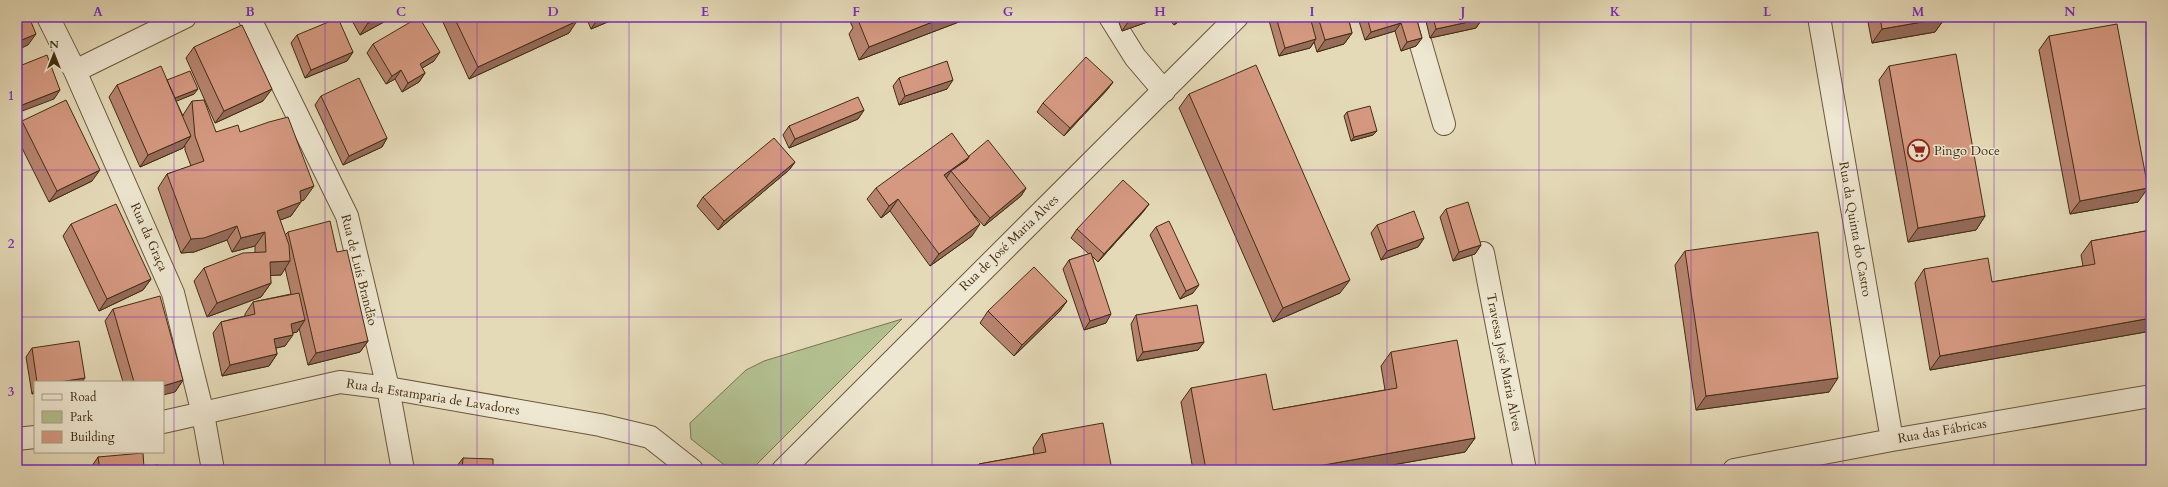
<svg xmlns="http://www.w3.org/2000/svg" width="2168" height="487" font-family="Cardo,serif">
<style>
.green{fill:#b3c090;stroke:#7a7651}
.lines{fill:none;stroke-linecap:round;stroke-linejoin:round}
.street-casing{stroke:#6b583c;stroke-width:24}
.street{stroke:#eee7d1;stroke-width:22}
.wall{fill:#b7846f;stroke:#422d12}
.shaded-wall{fill:#956b5a;stroke:#422d12}
.building{fill:#d59981;stroke:#422d12}
.grid{fill:none;stroke:#7b2cbf;stroke-width:1;stroke-opacity:0.55}
.labels{text-anchor:middle;dominant-baseline:central;stroke-width:3;stroke-linejoin:round;paint-order:stroke}
.poi-label{font-size:13px;fill:#422d12;stroke:#eee7d1;text-anchor:start}
.street-label{font-size:13px;fill:#422d12;stroke:#eee7d1}
.neatline{fill:none;stroke:#7b2cbf;stroke-width:1.5}
.grid-label{font-size:13px;text-anchor:middle;font-weight:bold;fill:#7b2cbf}
</style>
<rect width="100%" height="100%" fill="#e5dab8"/>
<filter id="stains"><feTurbulence type="fractalNoise" baseFrequency=".005" numOctaves="4"/><feColorMatrix values="0 0 0 0 .2 0 0 0 0 .09 0 0 0 0 .02 0 0 0 .5 -.17"/></filter>
<radialGradient id="worn" r=".72"><stop offset=".6" stop-color="#630" stop-opacity="0"/><stop offset="1" stop-color="#630" stop-opacity=".3"/></radialGradient>
<path class="green" d="M 902,319 L 754,467 L 740,470 L 727,467 L 691,439 L 690,423 L 746,370 L 764,361 Z"/>
<g class="lines">
<defs>
<path id="street" d="M 48,17 L 75,71 L 173,293 L 203,414 L 213,470
M 249,17 L 347,216 L 388,388 L 403,470
M 1110,17 L 1135,57 L 1164,91
M 1413,17 L 1444,124
M 1819,17 L 1892,440
M 75,71 L 185,17
M 1483,253 L 1525,470
M 163,422 L 340,382 L 388,388 L 600,425 L 650,437 L 692,470
M 17,439 L 35,437
M 783,470 L 1237,17
M 1734,470 L 1892,440 L 2151,396"/>
</defs>
<use href="#street" class="street-casing"/>
<use href="#street" class="street"/>
</g>
<path class="wall" d="M 350,17 L 393,17 L 360,35 Z
M 444,17 L 576,17 L 569,33 L 469,79 L 442,20 Z
M 586,17 L 613,17 L 610,21 L 591,29 Z
M 848,17 L 972,17 L 859,60 L 849,34 L 853,28 Z
M 1117,17 L 1154,17 L 1153,20 L 1122,31 Z
M 1167,17 L 1185,17 L 1174,25 Z
M 1268,17 L 1348,17 L 1352,33 L 1344,44 L 1317,52 L 1314,42 L 1310,48 L 1279,56 Z
M 1362,17 L 1416,17 L 1422,38 L 1416,46 L 1401,51 L 1395,31 L 1365,40 L 1359,21 Z
M 1425,17 L 1481,17 L 1482,19 L 1476,28 L 1430,38 Z
M 1867,17 L 1945,17 L 1945,18 L 1935,32 L 1872,43 Z
M 297,35 L 353,52 L 347,61 L 305,78 L 291,43 Z
M 2049,36 L 2138,202 L 2070,214 L 2039,50 Z
M 373,44 L 434,61 L 422,68 L 425,73 L 419,82 L 402,92 L 395,79 L 386,84 L 367,53 Z
M 194,47 L 263,101 L 215,123 L 186,58 Z
M 1889,66 L 1985,216 L 1976,230 L 1908,242 L 1879,80 Z
M 899,78 L 947,89 L 899,105 L 893,86 Z
M 167,80 L 194,94 L 176,101 L 183,116 L 183,115 L 192,101 L 216,132 L 240,132 L 304,200 L 301,201 L 291,216 L 280,220 L 285,235 L 288,232 L 337,252 L 368,341 L 360,352 L 308,365 L 299,328 L 297,332 L 293,333 L 285,346 L 276,348 L 277,354 L 269,366 L 222,376 L 213,333 L 221,322 L 245,316 L 245,314 L 253,302 L 291,294 L 285,268 L 281,275 L 270,275 L 271,283 L 261,297 L 207,317 L 194,281 L 204,268 L 255,253 L 255,246 L 232,252 L 227,240 L 194,252 L 181,253 L 158,188 L 167,174 L 191,166 L 185,150 L 185,146 L 183,148 L 140,167 L 109,97 L 117,85 Z
M 1113,82 L 1107,90 L 1064,136 L 1037,112 L 1043,103 Z
M 1189,94 L 1340,293 L 1273,322 L 1179,108 Z
M 321,96 L 387,138 L 382,147 L 343,165 L 315,105 Z
M 864,110 L 858,119 L 789,148 L 783,135 L 789,126 Z
M 1347,112 L 1373,135 L 1351,141 L 1344,116 Z
M 22,121 L 92,181 L 49,202 L 17,138 L 17,129 Z
M 969,156 L 1026,188 L 1021,196 L 984,226 L 968,208 L 972,236 L 930,266 L 890,211 L 881,218 L 867,199 L 876,188 Z
M 795,162 L 789,170 L 718,230 L 697,206 L 703,197 Z
M 1149,204 L 1143,212 L 1098,262 L 1092,256 L 1106,323 L 1084,330 L 1063,269 L 1069,260 L 1089,254 L 1071,238 L 1077,229 Z
M 1446,209 L 1481,245 L 1475,254 L 1453,261 L 1440,217 Z
M 71,224 L 151,279 L 143,290 L 99,311 L 63,236 Z
M 1377,225 L 1424,238 L 1418,247 L 1381,260 L 1371,233 Z
M 1156,227 L 1193,293 L 1180,299 L 1150,235 Z
M 2151,230 L 2151,331 L 1930,370 L 1915,283 L 1924,269 L 1992,282 L 2083,266 L 2081,255 L 2091,241 Z
M 1685,251 L 1829,392 L 1696,410 L 1675,265 Z
M 1067,301 L 1059,312 L 1014,356 L 980,323 L 988,311 Z
M 113,309 L 183,380 L 175,392 L 163,382 L 123,382 L 105,321 Z
M 1136,315 L 1204,342 L 1198,350 L 1137,361 L 1131,324 Z
M 32,348 L 82,382 L 35,382 L 35,393 L 32,394 L 26,357 Z
M 1391,352 L 1475,438 L 1465,452 L 1364,470 L 1193,470 L 1181,402 L 1191,388 L 1273,410 L 1385,390 L 1381,366 Z
M 1042,434 L 1112,470 L 975,470 L 979,464 L 1034,454 L 1033,448 Z
M 98,457 L 144,467 L 158,470 L 90,470 L 90,469 Z
M 463,458 L 493,470 L 457,470 L 457,466 Z"/>
<path class="shaded-wall" d="M 380,17 L 393,17 L 360,35 L 368,23 Z
M 605,17 L 613,17 L 610,21 L 591,29 L 597,20 Z
M 945,17 L 972,17 L 859,60 L 869,47 Z
M 1143,17 L 1154,17 L 1153,20 L 1122,31 L 1128,22 Z
M 1179,17 L 1185,17 L 1174,25 Z
M 1945,18 L 1935,32 L 1872,43 L 1882,29 Z
M 1482,19 L 1476,28 L 1430,38 L 1436,29 Z
M 577,21 L 569,33 L 469,79 L 478,67 Z
M 1401,23 L 1395,31 L 1365,40 L 1371,32 Z
M 1352,33 L 1344,44 L 1317,52 L 1325,40 Z
M 36,34 L 28,45 L 17,50 L 17,42 Z
M 1422,38 L 1416,46 L 1401,51 L 1407,42 Z
M 1316,39 L 1310,48 L 1279,56 L 1285,48 Z
M 353,52 L 347,61 L 305,78 L 311,70 Z
M 440,52 L 434,61 L 414,73 L 420,64 Z
M 401,70 L 395,79 L 386,84 L 392,76 Z
M 425,73 L 419,82 L 402,92 L 408,83 Z
M 953,80 L 947,89 L 899,105 L 905,96 Z
M 1113,82 L 1107,90 L 1064,136 L 1070,128 Z
M 198,89 L 194,94 L 172,103 L 175,98 Z
M 272,89 L 263,101 L 215,123 L 224,111 Z
M 60,90 L 54,99 L 17,113 L 17,107 Z
M 864,110 L 858,119 L 789,148 L 795,139 Z
M 1377,131 L 1373,135 L 1351,141 L 1354,137 Z
M 191,136 L 183,148 L 140,167 L 148,155 Z
M 387,138 L 382,147 L 343,165 L 349,156 Z
M 969,157 L 961,168 L 951,171 L 945,180 L 944,175 Z
M 795,162 L 789,170 L 718,230 L 724,221 Z
M 100,170 L 92,181 L 49,202 L 57,191 Z
M 314,186 L 304,200 L 291,205 L 300,191 Z
M 1026,188 L 1021,196 L 984,226 L 990,218 Z
M 2148,188 L 2138,202 L 2070,214 L 2080,201 Z
M 898,199 L 890,211 L 881,218 L 889,206 Z
M 301,202 L 291,216 L 267,225 L 277,211 Z
M 1149,204 L 1143,212 L 1098,262 L 1104,254 Z
M 1985,216 L 1976,230 L 1908,242 L 1918,228 Z
M 980,224 L 972,236 L 930,266 L 939,254 Z
M 237,226 L 227,240 L 194,252 L 181,253 L 191,239 Z
M 265,232 L 255,246 L 232,252 L 241,238 Z
M 1424,238 L 1418,247 L 1381,260 L 1387,251 Z
M 1481,245 L 1475,254 L 1453,261 L 1459,252 Z
M 290,261 L 281,275 L 260,276 L 270,262 Z
M 151,279 L 143,290 L 99,311 L 107,299 Z
M 1350,280 L 1340,293 L 1273,322 L 1283,308 Z
M 271,283 L 261,297 L 207,317 L 217,303 Z
M 1199,285 L 1193,293 L 1180,299 L 1186,291 Z
M 1067,301 L 1059,312 L 1014,356 L 1022,345 Z
M 1111,314 L 1106,323 L 1084,330 L 1090,321 Z
M 2151,318 L 2151,331 L 1930,370 L 1940,356 Z
M 305,320 L 297,332 L 283,335 L 291,324 Z
M 293,335 L 285,346 L 266,350 L 274,339 Z
M 368,341 L 360,352 L 308,365 L 316,353 Z
M 1204,342 L 1198,350 L 1137,361 L 1143,352 Z
M 277,354 L 269,366 L 222,376 L 230,365 Z
M 85,378 L 82,382 L 59,382 Z
M 1838,378 L 1829,392 L 1696,410 L 1706,396 Z
M 183,380 L 175,392 L 163,395 L 163,386 Z
M 35,389 L 35,393 L 32,394 Z
M 1475,438 L 1465,452 L 1364,470 L 1296,470 Z"/>
<path class="building" d="M 17,17 L 29,17 L 36,34 L 17,42 Z
M 365,17 L 380,17 L 368,23 Z
M 419,17 L 440,52 L 420,64 L 425,73 L 408,83 L 401,70 L 392,76 L 373,44 Z
M 454,17 L 576,17 L 577,21 L 478,67 Z
M 596,17 L 605,17 L 597,20 Z
M 863,17 L 945,17 L 869,47 L 858,20 L 864,18 Z
M 1126,17 L 1143,17 L 1128,22 Z
M 1276,17 L 1310,17 L 1316,39 L 1285,48 Z
M 1318,17 L 1348,17 L 1352,33 L 1325,40 Z
M 1367,17 L 1416,17 L 1422,38 L 1407,42 L 1401,23 L 1371,32 Z
M 1433,17 L 1481,17 L 1482,19 L 1436,29 Z
M 1880,17 L 1945,17 L 1945,18 L 1882,29 Z
M 338,18 L 353,52 L 311,70 L 297,35 Z
M 2117,24 L 2148,188 L 2080,201 L 2049,36 Z
M 242,25 L 272,89 L 224,111 L 194,47 Z
M 1956,54 L 1985,216 L 1918,228 L 1889,66 Z
M 47,55 L 60,90 L 17,107 L 17,67 Z
M 1086,57 L 1113,82 L 1070,128 L 1043,103 Z
M 947,61 L 953,80 L 905,96 L 899,78 Z
M 1256,65 L 1350,280 L 1283,308 L 1189,94 Z
M 161,66 L 191,136 L 148,155 L 117,85 Z
M 190,71 L 198,89 L 175,98 L 167,80 Z
M 359,78 L 387,138 L 349,156 L 321,96 Z
M 858,97 L 864,110 L 795,139 L 789,126 Z
M 66,100 L 100,170 L 57,191 L 22,121 Z
M 204,100 L 216,132 L 238,125 L 240,132 L 269,122 L 288,117 L 314,186 L 300,191 L 301,202 L 277,211 L 289,245 L 290,261 L 270,262 L 271,283 L 217,303 L 204,268 L 243,253 L 266,252 L 265,232 L 241,238 L 237,226 L 204,238 L 191,239 L 167,174 L 204,161 L 195,136 L 192,101 Z
M 1370,106 L 1377,131 L 1354,137 L 1347,112 Z
M 952,133 L 969,157 L 944,175 L 980,224 L 939,254 L 898,199 L 889,206 L 876,188 Z
M 774,138 L 795,162 L 724,221 L 703,197 Z
M 988,140 L 1026,188 L 990,218 L 951,171 L 967,160 L 969,157 L 969,156 Z
M 1123,180 L 1149,204 L 1104,254 L 1077,229 Z
M 1468,202 L 1481,245 L 1459,252 L 1446,209 Z
M 116,204 L 151,279 L 107,299 L 71,224 Z
M 1414,211 L 1424,238 L 1387,251 L 1377,225 Z
M 330,221 L 337,252 L 347,250 L 368,341 L 316,353 L 288,232 Z
M 1169,221 L 1199,285 L 1186,291 L 1156,227 Z
M 2151,230 L 2151,318 L 1940,356 L 1924,269 L 1988,258 L 1992,282 L 2095,264 L 2091,241 Z
M 1818,232 L 1838,378 L 1706,396 L 1685,251 Z
M 1091,253 L 1111,314 L 1090,321 L 1069,260 Z
M 1034,267 L 1067,301 L 1022,345 L 988,311 Z
M 299,293 L 305,320 L 291,324 L 293,335 L 274,339 L 277,354 L 230,365 L 221,322 L 255,314 L 253,302 Z
M 160,296 L 183,380 L 163,386 L 163,382 L 134,382 L 113,309 Z
M 1197,305 L 1204,342 L 1143,352 L 1136,315 Z
M 1457,340 L 1475,438 L 1296,470 L 1206,470 L 1191,388 L 1266,374 L 1273,410 L 1397,388 L 1391,352 Z
M 79,341 L 85,378 L 59,382 L 37,382 L 32,348 Z
M 1103,423 L 1112,470 L 980,470 L 979,464 L 1046,452 L 1042,434 Z
M 143,453 L 144,467 L 158,465 L 158,470 L 100,470 L 98,457 Z
M 463,458 L 493,459 L 493,470 L 462,470 Z"/>
<path class="grid" d="M 174,17 L 174,470M 325,17 L 325,470M 477,17 L 477,470M 629,17 L 629,470M 781,17 L 781,470M 932,17 L 932,470M 1084,17 L 1084,470M 1236,17 L 1236,470M 1387,17 L 1387,470M 1539,17 L 1539,470M 1691,17 L 1691,470M 1843,17 L 1843,470M 1994,17 L 1994,470M 17,170 L 2151,170M 17,317 L 2151,317"/>
<defs>
<symbol id="supermarket-ring" viewBox="-11 -11 22 22"><circle r="9.5" fill="#eee7d1" stroke="#8f2418" stroke-width="1.5"/><path d="M-6-5.5h2.5l.6 2H6L4.5 2H-2.5L-4.4-4H-6ZM-1.5 3.2a1.3 1.3 0 1 0 .1 0ZM3 3.2a1.3 1.3 0 1 0 .1 0Z" fill="#8f2418"/></symbol>
</defs>
<g fill-rule="evenodd">
<use href="#supermarket-ring" x="1906" y="138" width="25" height="25"/>
</g>
<g class="labels">
<g class="poi-label">
<text x="1934" y="151">Pingo Doce</text>
</g>
<g class="street-label">
<text transform="translate(1855 229) rotate(80)">Rua da Quinta do Castro</text>
<text transform="translate(149 237) rotate(66)">Rua da Graça</text>
<text transform="translate(1009 243) rotate(-44)">Rua de José Maria Alves</text>
<text transform="translate(359 270) rotate(76)">Rua de Luís Brandão</text>
<text transform="translate(1504 362) rotate(79)">Travessa José Maria Alves</text>
<text transform="translate(433 397) rotate(9)">Rua da Estamparia de Lavadores</text>
<text transform="translate(1942 431) rotate(-10)">Rua das Fábricas</text>
</g>
</g>
<rect width="2168" height="487" fill="none" stroke="#e5dab8" stroke-width="44"/>
<rect x="34" y="381" width="130" height="72" fill="#eee7d1" stroke="#a99d85"/>
<rect x="42" y="394" width="20" height="6" fill="#eee7d1" stroke="#a99d85"/>
<text x="70" y="401" font-size="12" fill="#422d12">Road</text>
<rect x="42" y="411" width="20" height="12" fill="#b3c090" stroke="#a99d85"/>
<text x="70" y="421" font-size="12" fill="#422d12">Park</text>
<rect x="42" y="431" width="20" height="12" fill="#d59981" stroke="#a99d85"/>
<text x="70" y="441" font-size="12" fill="#422d12">Building</text>
<g transform="translate(54 54)" stroke="#eee7d1" stroke-width="3" paint-order="stroke">
<path d="M0-3L7 15L0 10L-7 15Z" fill="#422d12"/>
<text y="-6" font-size="11" font-weight="bold" text-anchor="middle" fill="#422d12">N</text>
</g>
<rect x="22" y="22" width="2124" height="443" class="neatline"/>
<g class="grid-label">
<text x="98" y="16">A</text>
<text x="250" y="16">B</text>
<text x="401" y="16">C</text>
<text x="553" y="16">D</text>
<text x="705" y="16">E</text>
<text x="856" y="16">F</text>
<text x="1008" y="16">G</text>
<text x="1160" y="16">H</text>
<text x="1312" y="16">I</text>
<text x="1463" y="16">J</text>
<text x="1615" y="16">K</text>
<text x="1767" y="16">L</text>
<text x="1918" y="16">M</text>
<text x="2070" y="16">N</text>
<text x="11" y="100">1</text>
<text x="11" y="248">2</text>
<text x="11" y="396">3</text>
</g>
<rect width="100%" height="100%" filter="url(#stains)"/>
<rect width="100%" height="100%" fill="url(#worn)"/>
</svg>
